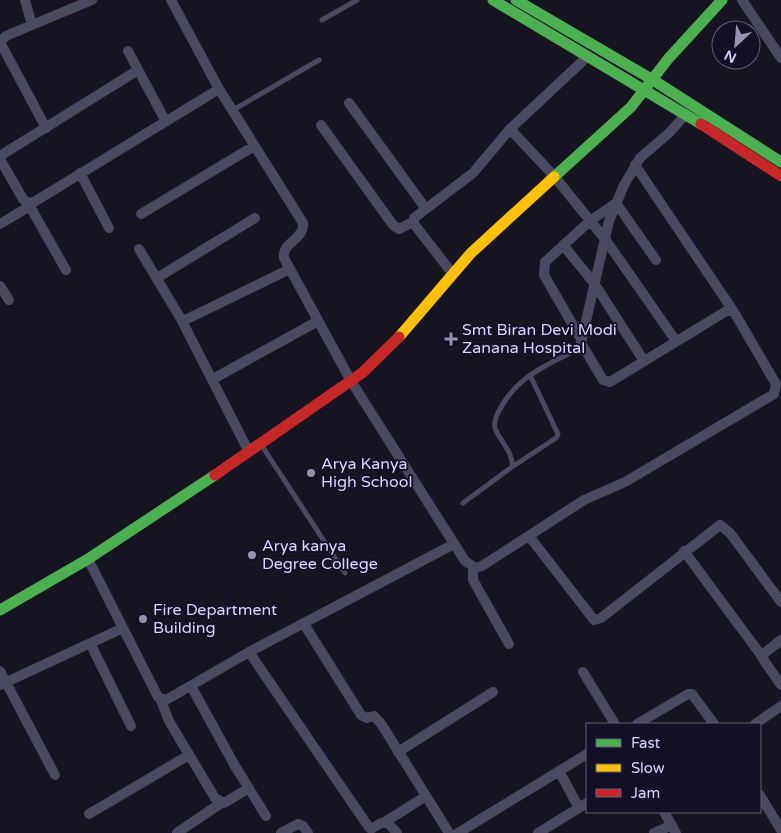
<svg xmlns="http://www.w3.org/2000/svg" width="781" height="833" font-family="'Varela Round',sans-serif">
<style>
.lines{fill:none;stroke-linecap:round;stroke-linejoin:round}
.lane{stroke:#4a4962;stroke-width:5}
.street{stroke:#4a4962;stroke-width:10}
.fast{stroke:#4caf50;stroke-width:11}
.slow{stroke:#ffc107;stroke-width:11}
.jam{stroke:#c62828;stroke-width:11}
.poi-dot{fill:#9591b1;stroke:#130f26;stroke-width:2}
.labels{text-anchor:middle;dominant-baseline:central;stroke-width:4;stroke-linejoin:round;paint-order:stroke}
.poi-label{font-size:16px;fill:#d9d4ff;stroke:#130f26;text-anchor:start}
</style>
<rect width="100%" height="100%" fill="#161421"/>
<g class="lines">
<path class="lane" d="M 322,20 L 357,0
M 233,110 L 319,60
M 262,446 L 345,573
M 512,467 L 556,438 L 558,434 L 530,375
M 463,503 L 512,467 C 514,453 499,440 495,428 C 494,422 497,414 500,409 C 518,375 549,364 582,347"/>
<path class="street" d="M 25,0 L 32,25 L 6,36 L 0,42 L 46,128
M 171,0 L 219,89 L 303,223 C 305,239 281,243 284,258 L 351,381 L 465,561 L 475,568 L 482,566 L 584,500 L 625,482 L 774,394 L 776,384 L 734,312 L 728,310 L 610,382 L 603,380 L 581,343 L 609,221 L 624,185 L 640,158 L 669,133 L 686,114
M 742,0 L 781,58
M 32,25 L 92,0
M 128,51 L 165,120
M 349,103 L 426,209
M 321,125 L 393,225 L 399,229 L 413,222
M 510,129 L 554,176 L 605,239 L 676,341
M 0,156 L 138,70
M 0,159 L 23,199 L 28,203 L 34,202 L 219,89
M 635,165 L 734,312
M 80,173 L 109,228
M 28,203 L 66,270
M 141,214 L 254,146
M 0,224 L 30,206
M 563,245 L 594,283 L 644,361
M 139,249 L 181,319 L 249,452
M 452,273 L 414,224 L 414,218 L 473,173 L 510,129 L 588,56
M 157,278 L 255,218
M 0,286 L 9,300
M 183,321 L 290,269
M 581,339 L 544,275 L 545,262 L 590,221 L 616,203 L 656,260
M 213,379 L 318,321
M 529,536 L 594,620 L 601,618 L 720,525 L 730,533 L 781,602
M 684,551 L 761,655
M 88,559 L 158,697 L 166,700 L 249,652 L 454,544
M 473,567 L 473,580 L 509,644
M 304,624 L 361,715 L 367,718 L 374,716 L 382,725 L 449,833
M 781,640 L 761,656 L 781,685
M 90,643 L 131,726
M 249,652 L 368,826 L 371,829 L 381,823 L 388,823 L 397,833
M 0,671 L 55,775
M 583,672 L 615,724
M 0,685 L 123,628
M 191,686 L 235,766 L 266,816
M 160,698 L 169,721 L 215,798 L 224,803 L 249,788
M 637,724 L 688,694 L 692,694 L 714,724
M 755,724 L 781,706
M 398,752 L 493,692
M 559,771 L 579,808
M 760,795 L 781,830
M 664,812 L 676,833
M 89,814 L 189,755
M 385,822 L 426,796
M 177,833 L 221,803
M 281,833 L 298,824 L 303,826 L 308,833
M 458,833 L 587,754
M 538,833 L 587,803
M 654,833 L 672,825"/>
<path class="fast" d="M 493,0 L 701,124
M 516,0 L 653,80 L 781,162
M 554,177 L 631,107 L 668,59 L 722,0
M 0,610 L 88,559 L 215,475"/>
<path class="slow" d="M 399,337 L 471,253 L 554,177"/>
<path class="jam" d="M 701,124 L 781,176
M 215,475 L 362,373 L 399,337"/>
</g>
<g class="poi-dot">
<path d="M448.5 331.5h5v5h5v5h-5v5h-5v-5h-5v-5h5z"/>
<circle cx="311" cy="473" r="5"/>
<circle cx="252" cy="555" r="5"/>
<circle cx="143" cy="619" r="5"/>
</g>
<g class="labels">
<g class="poi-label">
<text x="462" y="330">Smt Biran Devi Modi<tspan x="462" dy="18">Zanana Hospital</tspan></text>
<text x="321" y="464">Arya Kanya<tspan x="321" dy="18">High School</tspan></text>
<text x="262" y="546">Arya kanya<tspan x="262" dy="18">Degree College</tspan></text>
<text x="153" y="610">Fire Department<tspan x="153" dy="18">Building</tspan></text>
</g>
</g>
<rect x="586" y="723" width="175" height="90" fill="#130f26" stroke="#625e7d"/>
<rect x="596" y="739" width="25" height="8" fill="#4caf50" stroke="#625e7d"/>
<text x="631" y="748" font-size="15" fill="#d9d4ff">Fast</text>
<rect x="596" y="764" width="25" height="8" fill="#ffc107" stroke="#625e7d"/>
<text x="631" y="773" font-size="15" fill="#d9d4ff">Slow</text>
<rect x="596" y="789" width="25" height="8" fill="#c62828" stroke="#625e7d"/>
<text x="631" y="798" font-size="15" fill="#d9d4ff">Jam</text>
<g transform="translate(736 45) rotate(206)"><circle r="24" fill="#130f26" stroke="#625e7d"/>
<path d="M0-4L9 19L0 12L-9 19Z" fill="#9591b1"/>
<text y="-8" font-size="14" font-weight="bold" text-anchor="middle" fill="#d9d4ff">N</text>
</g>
</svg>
